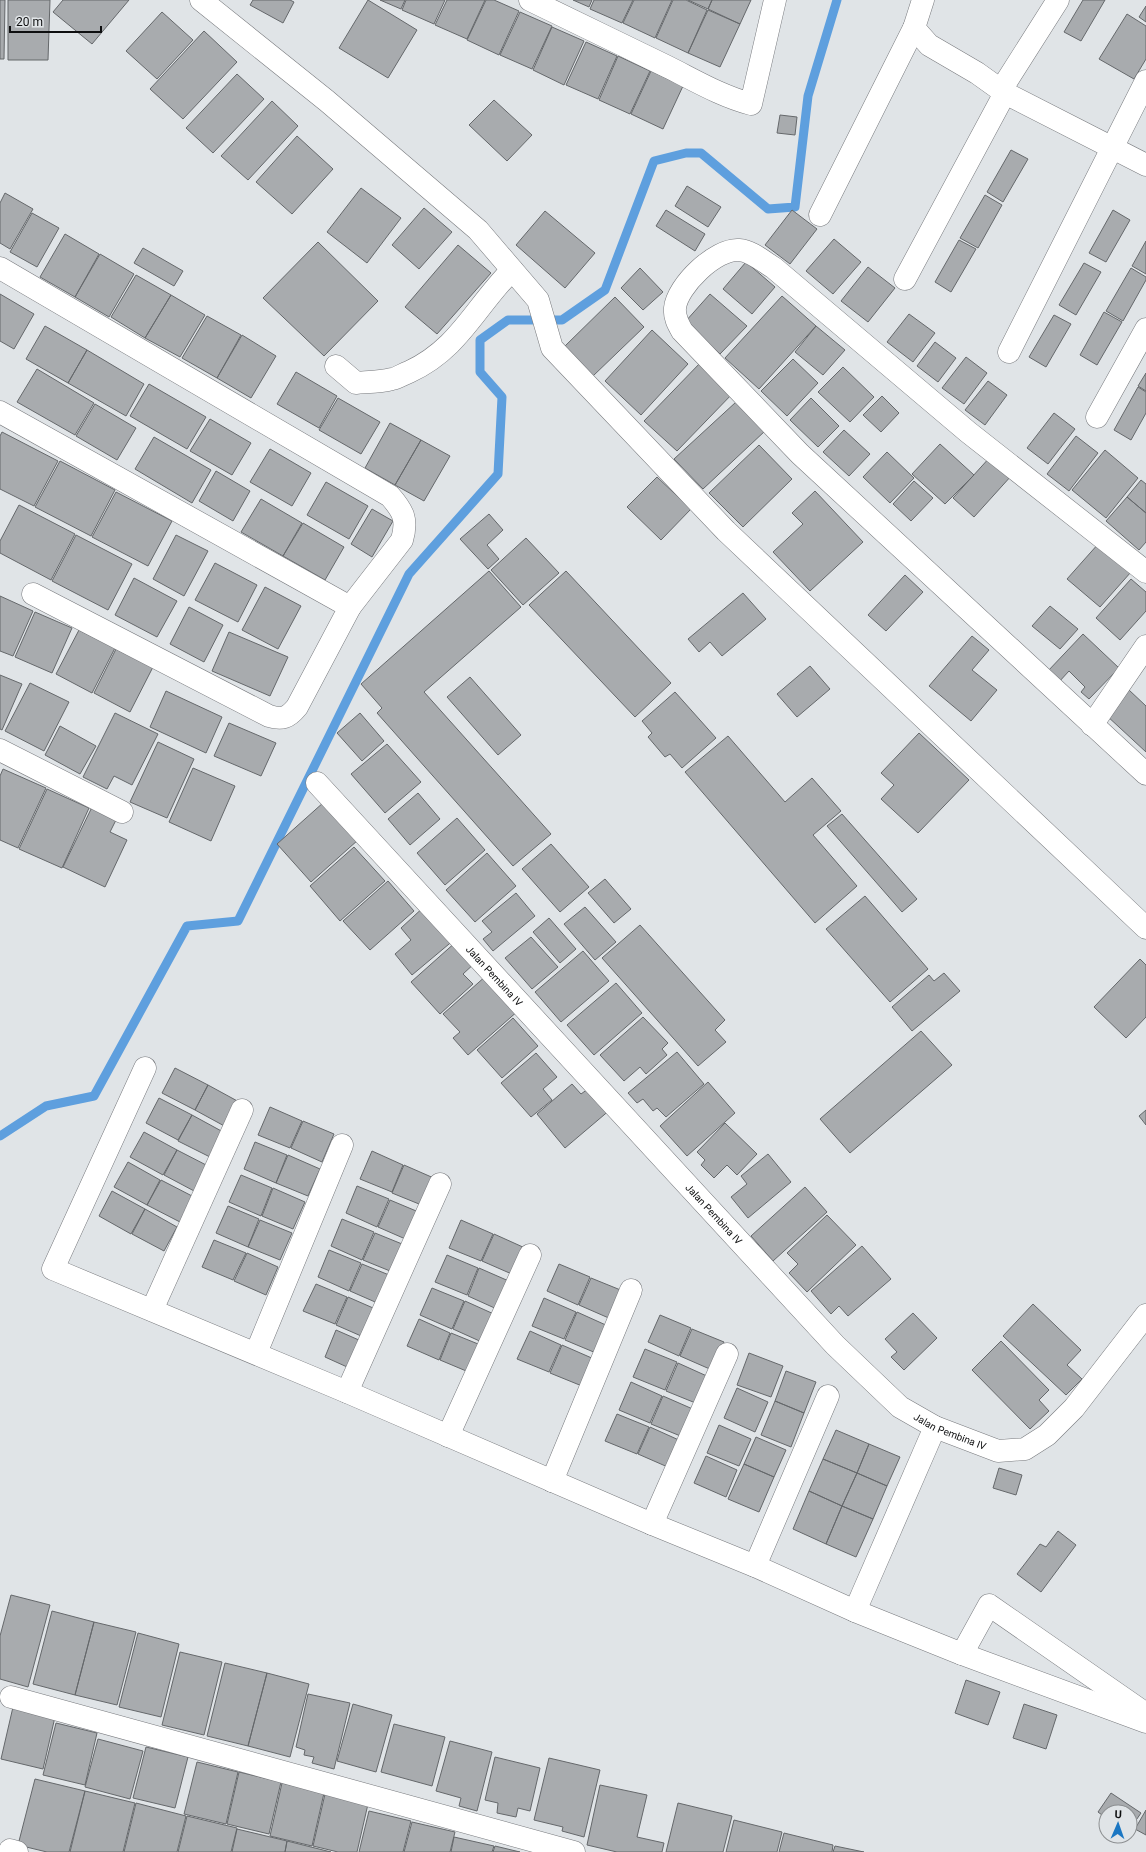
<svg xmlns="http://www.w3.org/2000/svg" width="1146" height="1852" font-family="Roboto,sans-serif">
<style>
.lines{fill:none;stroke-linecap:round;stroke-linejoin:round}
.stream{stroke:#5e9fde;stroke-width:9}
.building{fill:#a8abae;stroke:#65686b}
.minor-casing{stroke:#787a7e;stroke-width:23}
.minor{stroke:#fff;stroke-width:22}
.labels{text-anchor:middle;dominant-baseline:central;stroke-width:4;stroke-linejoin:round;paint-order:stroke}
.street-label{font-size:10px;fill:#0e0f10;stroke:#e0e4e7}
</style>
<rect width="100%" height="100%" fill="#e0e4e7"/>
<g class="lines">
<path class="stream" d="M 0,1136 L 46,1106 L 94,1096 L 187,926 L 238,921 L 409,574 L 498,474 L 502,397 L 480,372 L 480,340 L 508,320 L 562,320 L 605,290 L 654,161 L 686,153 L 701,153 L 768,209 L 795,207 L 808,96 L 837,0"/>
</g>
<path class="building" d="M 0,0 L 5,0 L 4,59 L 0,59 Z
M 8,0 L 50,0 L 48,60 L 8,60 Z
M 63,0 L 129,0 L 92,44 L 53,12 Z
M 253,0 L 290,0 L 294,2 L 283,23 L 250,5 Z
M 368,0 L 417,30 L 388,78 L 339,48 Z
M 380,0 L 405,0 L 401,9 Z
M 406,0 L 445,0 L 434,24 L 402,10 Z
M 447,0 L 485,0 L 467,39 L 435,25 Z
M 486,0 L 494,0 L 519,11 L 499,55 L 467,40 Z
M 573,0 L 592,0 L 589,7 Z
M 594,0 L 633,0 L 622,23 L 590,9 Z
M 634,0 L 672,0 L 655,38 L 623,23 Z
M 673,0 L 686,0 L 707,10 L 688,53 L 656,38 Z
M 688,0 L 712,0 L 708,9 Z
M 712,0 L 751,0 L 740,24 L 708,9 Z
M 1083,0 L 1105,0 L 1081,41 L 1064,32 Z
M 1146,6 L 1146,22 L 1139,17 Z
M 708,10 L 740,24 L 720,67 L 688,53 Z
M 162,12 L 193,40 L 157,79 L 126,51 Z
M 520,12 L 552,26 L 532,69 L 500,55 Z
M 1127,14 L 1146,26 L 1146,59 L 1134,79 L 1099,59 Z
M 552,27 L 584,41 L 564,85 L 533,70 Z
M 204,31 L 237,62 L 183,119 L 150,89 Z
M 586,42 L 617,56 L 598,99 L 566,85 Z
M 618,56 L 650,71 L 630,114 L 599,100 Z
M 651,71 L 683,86 L 663,129 L 631,114 Z
M 237,74 L 264,99 L 213,153 L 186,128 Z
M 494,100 L 532,135 L 507,161 L 469,125 Z
M 272,101 L 298,126 L 248,180 L 221,156 Z
M 780,115 L 797,117 L 795,135 L 777,133 Z
M 297,136 L 333,169 L 292,214 L 256,182 Z
M 1011,150 L 1028,159 L 1003,202 L 987,192 Z
M 687,186 L 721,207 L 708,227 L 675,206 Z
M 361,188 L 401,218 L 367,263 L 327,232 Z
M 5,193 L 33,209 L 10,249 L 0,243 L 0,203 Z
M 985,195 L 1002,205 L 978,248 L 960,238 Z
M 424,208 L 452,232 L 419,269 L 392,245 Z
M 666,210 L 705,234 L 695,251 L 656,226 Z
M 792,210 L 817,229 L 790,264 L 765,245 Z
M 1113,210 L 1130,220 L 1106,262 L 1089,253 Z
M 545,211 L 595,253 L 565,288 L 516,245 Z
M 32,213 L 59,228 L 37,267 L 10,252 Z
M 65,234 L 99,254 L 75,297 L 40,277 Z
M 834,239 L 861,262 L 833,294 L 806,271 Z
M 959,240 L 976,249 L 951,292 L 935,282 Z
M 1146,241 L 1146,274 L 1132,266 Z
M 318,242 L 378,301 L 324,356 L 263,298 Z
M 458,245 L 491,273 L 437,334 L 405,307 Z
M 143,248 L 183,271 L 174,286 L 134,263 Z
M 100,254 L 134,274 L 109,317 L 75,297 Z
M 746,262 L 775,287 L 752,314 L 723,289 Z
M 1084,263 L 1101,272 L 1076,315 L 1059,305 Z
M 868,267 L 895,288 L 868,322 L 841,301 Z
M 640,268 L 663,292 L 643,310 L 621,288 Z
M 1131,268 L 1146,277 L 1146,280 L 1123,321 L 1106,311 Z
M 136,275 L 171,295 L 145,338 L 111,317 Z
M 0,294 L 34,314 L 14,349 L 0,341 Z
M 710,294 L 747,326 L 720,354 L 685,322 Z
M 171,295 L 205,315 L 180,357 L 145,338 Z
M 782,296 L 816,326 L 759,389 L 725,358 Z
M 615,297 L 644,327 L 593,376 L 564,347 Z
M 1104,312 L 1122,322 L 1097,365 L 1080,355 Z
M 909,314 L 935,333 L 913,362 L 887,342 Z
M 1054,315 L 1071,324 L 1046,367 L 1029,357 Z
M 207,316 L 241,335 L 217,378 L 182,358 Z
M 45,326 L 87,350 L 68,383 L 26,359 Z
M 816,326 L 845,350 L 823,375 L 795,352 Z
M 652,330 L 688,364 L 641,415 L 605,381 Z
M 242,335 L 276,356 L 251,398 L 217,378 Z
M 935,342 L 956,358 L 938,382 L 917,366 Z
M 87,350 L 144,384 L 126,416 L 68,383 Z
M 966,357 L 987,373 L 964,404 L 942,388 Z
M 793,359 L 818,383 L 787,416 L 761,391 Z
M 702,361 L 735,391 L 677,451 L 644,421 Z
M 843,367 L 874,397 L 850,422 L 818,392 Z
M 37,369 L 94,403 L 75,435 L 17,402 Z
M 296,372 L 337,396 L 319,428 L 277,404 Z
M 1146,373 L 1146,391 L 1138,386 Z
M 988,381 L 1007,395 L 985,425 L 965,410 Z
M 149,384 L 206,417 L 187,449 L 130,416 Z
M 1138,387 L 1146,392 L 1146,413 L 1131,440 L 1114,430 Z
M 882,396 L 899,413 L 881,432 L 863,415 Z
M 338,398 L 380,422 L 361,454 L 319,430 Z
M 811,398 L 839,426 L 818,447 L 790,420 Z
M 736,402 L 765,431 L 703,489 L 674,459 Z
M 95,404 L 136,428 L 117,460 L 76,436 Z
M 1054,413 L 1075,429 L 1048,464 L 1027,448 Z
M 210,419 L 251,443 L 232,475 L 190,451 Z
M 390,423 L 421,440 L 395,485 L 365,468 Z
M 844,430 L 870,454 L 849,476 L 823,452 Z
M 2,432 L 58,461 L 34,506 L 0,489 L 0,436 Z
M 1076,436 L 1098,453 L 1069,491 L 1047,474 Z
M 154,437 L 211,470 L 192,503 L 135,469 Z
M 421,440 L 450,456 L 424,501 L 395,485 Z
M 940,444 L 974,475 L 945,504 L 912,474 Z
M 759,445 L 792,479 L 743,527 L 709,493 Z
M 270,449 L 311,473 L 292,506 L 250,482 Z
M 1105,450 L 1138,478 L 1106,518 L 1072,490 Z
M 887,452 L 914,478 L 890,503 L 863,477 Z
M 991,456 L 1012,475 L 974,517 L 953,498 Z
M 60,461 L 115,490 L 91,536 L 35,507 Z
M 216,471 L 250,491 L 233,521 L 199,501 Z
M 657,477 L 691,509 L 661,540 L 627,507 Z
M 1141,480 L 1146,484 L 1146,513 L 1127,497 Z
M 914,481 L 933,498 L 911,521 L 893,504 Z
M 326,482 L 368,506 L 349,539 L 307,515 Z
M 815,491 L 863,542 L 810,591 L 773,552 L 803,524 L 792,513 Z
M 116,492 L 172,521 L 148,566 L 92,537 Z
M 1127,497 L 1146,513 L 1146,542 L 1139,550 L 1106,521 Z
M 261,499 L 302,523 L 283,556 L 241,532 Z
M 19,505 L 75,534 L 51,580 L 0,553 L 0,541 Z
M 372,509 L 393,521 L 372,557 L 351,544 Z
M 489,514 L 503,530 L 487,545 L 499,559 L 488,569 L 460,539 Z
M 303,523 L 344,547 L 325,580 L 283,556 Z
M 76,535 L 132,564 L 108,610 L 52,581 Z
M 176,535 L 208,551 L 184,596 L 153,579 Z
M 526,538 L 559,573 L 523,605 L 491,570 Z
M 1099,543 L 1131,572 L 1100,607 L 1067,579 Z
M 215,563 L 257,585 L 238,622 L 195,600 Z
M 489,571 L 521,607 L 424,692 L 551,834 L 513,866 L 377,713 L 382,708 L 361,684 Z
M 566,571 L 671,683 L 635,717 L 529,605 Z
M 905,575 L 923,592 L 886,631 L 868,615 Z
M 134,578 L 177,601 L 157,637 L 115,615 Z
M 1131,579 L 1146,592 L 1146,611 L 1120,640 L 1096,618 Z
M 265,587 L 301,606 L 278,649 L 242,630 Z
M 743,593 L 766,619 L 722,656 L 710,642 L 699,652 L 688,639 Z
M 0,596 L 33,611 L 13,656 L 0,651 Z
M 1050,606 L 1078,629 L 1060,649 L 1032,626 Z
M 189,607 L 223,625 L 204,662 L 170,644 Z
M 35,612 L 72,628 L 52,673 L 15,657 Z
M 79,630 L 115,648 L 92,693 L 56,674 Z
M 229,632 L 288,657 L 270,696 L 212,671 Z
M 1083,634 L 1119,668 L 1089,699 L 1081,692 L 1085,687 L 1069,671 L 1058,683 L 1047,672 Z
M 972,636 L 989,650 L 972,670 L 997,690 L 971,721 L 929,686 Z
M 116,649 L 153,667 L 130,712 L 94,693 Z
M 810,666 L 830,689 L 797,717 L 777,694 Z
M 0,675 L 22,684 L 2,730 L 0,729 Z
M 470,677 L 521,735 L 498,755 L 447,697 Z
M 30,683 L 69,702 L 44,751 L 5,731 Z
M 1129,690 L 1146,706 L 1146,752 L 1106,715 Z
M 166,691 L 222,717 L 206,753 L 150,727 Z
M 675,692 L 716,738 L 682,768 L 670,754 L 665,757 L 648,737 L 652,733 L 642,721 Z
M 115,713 L 158,734 L 132,785 L 114,776 L 107,789 L 83,777 Z
M 360,713 L 384,741 L 362,761 L 337,733 Z
M 229,723 L 276,743 L 261,776 L 214,756 Z
M 60,726 L 96,746 L 80,774 L 45,755 Z
M 919,733 L 969,780 L 918,833 L 881,799 L 894,785 L 881,773 Z
M 728,736 L 785,802 L 812,778 L 841,811 L 813,835 L 857,886 L 815,923 L 685,772 Z
M 158,742 L 194,759 L 167,818 L 130,802 Z
M 387,744 L 421,782 L 385,813 L 351,774 Z
M 193,768 L 235,786 L 211,841 L 169,822 Z
M 3,769 L 46,788 L 18,848 L 0,840 L 0,776 Z
M 47,789 L 89,808 L 62,868 L 19,849 Z
M 418,793 L 440,819 L 410,845 L 388,819 Z
M 324,802 L 358,840 L 311,882 L 277,844 Z
M 93,805 L 118,816 L 110,832 L 127,840 L 105,887 L 63,867 Z
M 842,814 L 917,899 L 902,912 L 827,826 Z
M 457,818 L 485,850 L 445,885 L 417,853 Z
M 551,844 L 589,887 L 560,912 L 522,869 Z
M 354,847 L 385,881 L 340,921 L 310,886 Z
M 487,853 L 516,886 L 475,922 L 446,890 Z
M 605,879 L 631,909 L 614,923 L 588,893 Z
M 388,881 L 414,911 L 370,950 L 343,921 Z
M 516,893 L 535,916 L 493,951 L 483,939 L 492,932 L 482,921 Z
M 865,896 L 928,969 L 890,1002 L 826,929 Z
M 426,905 L 455,939 L 412,975 L 395,954 L 411,940 L 401,928 Z
M 585,907 L 616,942 L 595,960 L 564,924 Z
M 549,918 L 576,949 L 560,963 L 533,932 Z
M 640,925 L 725,1020 L 715,1030 L 726,1042 L 698,1066 L 602,958 Z
M 531,937 L 558,967 L 532,989 L 505,958 Z
M 457,941 L 476,962 L 463,974 L 473,984 L 440,1014 L 411,982 Z
M 583,951 L 609,981 L 561,1022 L 535,992 Z
M 1140,959 L 1146,965 L 1146,1017 L 1126,1038 L 1094,1007 Z
M 944,973 L 960,991 L 912,1031 L 892,1007 L 929,975 L 934,981 Z
M 487,975 L 519,1010 L 468,1055 L 453,1038 L 460,1032 L 443,1014 Z
M 616,983 L 642,1013 L 594,1055 L 567,1025 Z
M 643,1017 L 668,1043 L 662,1049 L 667,1055 L 646,1074 L 640,1067 L 624,1081 L 600,1055 Z
M 513,1018 L 538,1046 L 502,1078 L 477,1050 Z
M 921,1031 L 952,1065 L 850,1153 L 820,1119 Z
M 677,1052 L 704,1084 L 666,1117 L 657,1108 L 653,1111 L 643,1099 L 637,1103 L 628,1093 Z
M 536,1053 L 557,1077 L 543,1089 L 552,1100 L 531,1117 L 501,1083 Z
M 175,1068 L 208,1085 L 195,1110 L 162,1093 Z
M 708,1082 L 735,1113 L 687,1156 L 660,1126 Z
M 572,1084 L 581,1094 L 592,1086 L 611,1109 L 565,1148 L 537,1114 Z
M 208,1085 L 241,1103 L 228,1128 L 195,1110 Z
M 159,1098 L 192,1115 L 178,1140 L 146,1123 Z
M 270,1107 L 302,1121 L 290,1148 L 258,1135 Z
M 1146,1110 L 1146,1125 L 1139,1116 Z
M 192,1115 L 225,1133 L 212,1158 L 178,1141 Z
M 303,1121 L 334,1134 L 322,1162 L 291,1148 Z
M 725,1123 L 757,1154 L 737,1175 L 727,1165 L 714,1178 L 701,1165 L 705,1160 L 697,1152 Z
M 144,1132 L 177,1150 L 163,1175 L 130,1157 Z
M 255,1142 L 287,1155 L 276,1183 L 244,1169 Z
M 177,1150 L 210,1167 L 196,1192 L 164,1175 Z
M 372,1151 L 403,1165 L 392,1192 L 360,1179 Z
M 768,1154 L 791,1182 L 748,1218 L 731,1197 L 747,1184 L 741,1176 Z
M 288,1155 L 320,1169 L 308,1196 L 276,1183 Z
M 128,1162 L 160,1180 L 147,1205 L 114,1187 Z
M 404,1165 L 436,1179 L 424,1206 L 392,1193 Z
M 241,1175 L 272,1188 L 261,1216 L 229,1202 Z
M 161,1180 L 194,1197 L 180,1222 L 147,1205 Z
M 357,1186 L 389,1199 L 377,1227 L 346,1213 Z
M 805,1187 L 827,1212 L 773,1261 L 751,1236 Z
M 273,1188 L 305,1202 L 293,1229 L 262,1216 Z
M 112,1191 L 145,1209 L 131,1234 L 99,1216 Z
M 390,1200 L 421,1213 L 410,1241 L 378,1227 Z
M 228,1206 L 259,1219 L 248,1247 L 216,1233 Z
M 145,1209 L 177,1227 L 164,1251 L 132,1234 Z
M 827,1215 L 856,1245 L 807,1292 L 789,1273 L 798,1264 L 787,1253 Z
M 342,1219 L 374,1232 L 362,1260 L 331,1246 Z
M 260,1220 L 292,1233 L 280,1260 L 248,1247 Z
M 461,1220 L 493,1234 L 481,1261 L 449,1248 Z
M 375,1233 L 407,1246 L 395,1273 L 363,1260 Z
M 494,1234 L 525,1248 L 514,1275 L 482,1261 Z
M 214,1240 L 246,1253 L 233,1280 L 202,1267 Z
M 862,1246 L 891,1279 L 848,1316 L 839,1306 L 831,1314 L 811,1291 Z
M 329,1250 L 361,1263 L 349,1291 L 318,1277 Z
M 247,1253 L 278,1267 L 266,1295 L 234,1281 Z
M 447,1255 L 478,1268 L 467,1295 L 435,1282 Z
M 362,1264 L 394,1277 L 382,1305 L 350,1291 Z
M 559,1264 L 590,1277 L 578,1305 L 547,1291 Z
M 479,1268 L 511,1282 L 499,1310 L 468,1296 Z
M 591,1278 L 623,1291 L 611,1319 L 579,1305 Z
M 316,1284 L 347,1297 L 335,1324 L 303,1311 Z
M 432,1288 L 464,1301 L 452,1329 L 420,1315 Z
M 348,1297 L 380,1311 L 368,1339 L 336,1325 Z
M 544,1298 L 576,1312 L 564,1339 L 532,1326 Z
M 465,1301 L 496,1315 L 484,1343 L 453,1329 Z
M 1033,1304 L 1081,1350 L 1067,1365 L 1082,1379 L 1066,1395 L 1003,1336 Z
M 577,1312 L 608,1326 L 596,1353 L 565,1340 Z
M 913,1313 L 937,1338 L 904,1370 L 891,1357 L 897,1352 L 885,1339 Z
M 660,1315 L 691,1328 L 679,1356 L 648,1342 Z
M 419,1319 L 450,1333 L 439,1360 L 407,1346 Z
M 692,1329 L 724,1342 L 712,1370 L 680,1356 Z
M 336,1330 L 368,1344 L 356,1371 L 325,1357 Z
M 530,1331 L 561,1345 L 549,1372 L 517,1359 Z
M 451,1333 L 483,1346 L 471,1373 L 440,1360 Z
M 1001,1341 L 1049,1390 L 1039,1400 L 1049,1411 L 1030,1429 L 972,1370 Z
M 562,1345 L 594,1359 L 582,1386 L 550,1373 Z
M 645,1349 L 677,1362 L 665,1390 L 633,1377 Z
M 749,1353 L 783,1366 L 771,1397 L 737,1385 Z
M 678,1363 L 709,1377 L 698,1404 L 666,1391 Z
M 786,1371 L 816,1382 L 804,1413 L 775,1401 Z
M 631,1382 L 662,1396 L 650,1423 L 619,1410 Z
M 737,1388 L 768,1402 L 755,1432 L 724,1418 Z
M 663,1396 L 695,1410 L 683,1437 L 651,1424 Z
M 775,1401 L 804,1413 L 791,1447 L 761,1435 Z
M 617,1414 L 649,1427 L 637,1454 L 605,1441 Z
M 719,1425 L 751,1439 L 739,1466 L 707,1453 Z
M 650,1427 L 681,1441 L 670,1468 L 638,1454 Z
M 836,1430 L 869,1444 L 857,1473 L 823,1459 Z
M 756,1437 L 786,1450 L 774,1477 L 744,1464 Z
M 869,1444 L 900,1457 L 887,1486 L 857,1473 Z
M 706,1456 L 737,1470 L 726,1497 L 694,1483 Z
M 823,1459 L 857,1473 L 842,1506 L 809,1491 Z
M 744,1464 L 774,1477 L 759,1512 L 728,1499 Z
M 999,1468 L 1022,1475 L 1016,1495 L 993,1488 Z
M 857,1473 L 887,1486 L 873,1519 L 842,1506 Z
M 809,1491 L 842,1506 L 826,1544 L 793,1529 Z
M 842,1506 L 873,1519 L 856,1557 L 826,1544 Z
M 1058,1531 L 1076,1545 L 1041,1592 L 1017,1574 L 1040,1544 L 1046,1547 Z
M 11,1595 L 50,1605 L 28,1687 L 0,1679 L 0,1636 Z
M 52,1611 L 94,1622 L 75,1695 L 33,1684 Z
M 94,1622 L 136,1632 L 117,1705 L 75,1695 Z
M 138,1633 L 179,1644 L 161,1717 L 119,1707 Z
M 180,1652 L 222,1662 L 204,1735 L 162,1725 Z
M 225,1663 L 267,1673 L 248,1746 L 207,1736 Z
M 267,1673 L 309,1684 L 290,1757 L 248,1746 Z
M 966,1680 L 1000,1692 L 988,1725 L 955,1713 Z
M 308,1694 L 350,1703 L 334,1769 L 312,1763 L 314,1757 L 304,1755 L 305,1750 L 296,1747 Z
M 353,1704 L 392,1715 L 376,1772 L 337,1761 Z
M 1024,1704 L 1057,1715 L 1046,1749 L 1013,1738 Z
M 13,1707 L 55,1717 L 43,1769 L 1,1759 Z
M 56,1723 L 97,1733 L 85,1785 L 43,1775 Z
M 394,1724 L 445,1737 L 432,1786 L 381,1772 Z
M 98,1739 L 143,1751 L 130,1799 L 85,1787 Z
M 450,1741 L 492,1752 L 477,1811 L 459,1806 L 461,1798 L 436,1791 Z
M 146,1747 L 188,1757 L 175,1808 L 133,1798 Z
M 495,1757 L 540,1768 L 530,1811 L 518,1808 L 516,1817 L 497,1813 L 498,1803 L 485,1800 Z
M 549,1758 L 600,1770 L 584,1837 L 562,1831 L 563,1827 L 534,1820 Z
M 197,1762 L 238,1772 L 226,1824 L 184,1814 Z
M 239,1772 L 281,1782 L 269,1834 L 227,1824 Z
M 35,1779 L 85,1791 L 69,1852 L 47,1852 L 18,1845 Z
M 282,1783 L 324,1793 L 312,1846 L 270,1836 Z
M 600,1785 L 647,1795 L 637,1837 L 664,1843 L 662,1852 L 617,1852 L 587,1845 Z
M 85,1791 L 135,1803 L 123,1852 L 70,1852 Z
M 1111,1793 L 1141,1813 L 1130,1829 L 1130,1812 L 1106,1812 L 1106,1818 L 1098,1812 Z
M 325,1794 L 368,1804 L 357,1852 L 338,1852 L 313,1846 Z
M 136,1803 L 186,1816 L 177,1852 L 124,1852 Z
M 678,1803 L 732,1816 L 723,1852 L 666,1852 Z
M 1146,1810 L 1146,1835 L 1135,1829 Z
M 369,1811 L 411,1821 L 403,1852 L 359,1852 Z
M 187,1816 L 237,1828 L 231,1852 L 178,1852 Z
M 734,1820 L 782,1832 L 777,1852 L 726,1852 Z
M 412,1822 L 455,1832 L 450,1852 L 404,1852 Z
M 237,1829 L 287,1841 L 285,1852 L 232,1852 Z
M 784,1833 L 833,1845 L 832,1852 L 779,1852 Z
M 454,1837 L 494,1846 L 492,1852 L 451,1852 Z
M 287,1841 L 331,1852 L 285,1852 Z
M 495,1846 L 520,1852 L 493,1852 Z
M 835,1846 L 864,1852 L 833,1852 Z"/>
<g class="lines">
<defs>
<g id="minor">
<path d="M 201,0 L 327,101 L 478,230 L 538,300 L 552,348 L 726,531 L 1146,928"/>
<path d="M 530,0 C 576,22 622,45 668,67 C 696,81 721,96 751,104 L 775,0"/>
<path d="M 923,0 L 914,28 L 929,45 L 977,73 L 1005,93 L 1146,165"/>
<path d="M 1001,90 L 1058,0"/>
<path d="M 820,215 L 914,28"/>
<path d="M 0,268 L 390,496 C 403,511 408,519 402,540 L 350,607"/>
<path d="M 905,279 L 1005,93"/>
<path d="M 1009,352 L 1146,81"/>
<path d="M 336,366 L 356,383 C 367,382 380,382 392,379 C 398,378 403,374 409,372 C 459,349 475,307 512,270"/>
<path d="M 0,412 L 350,607 L 297,707 C 288,718 282,720 269,716 L 33,594"/>
<path d="M 1097,417 L 1146,329"/>
<path d="M 1146,572 L 968,432 L 774,268 C 764,262 752,251 739,250 C 716,248 677,286 675,308 C 674,317 678,324 682,331 L 800,454 L 1146,774"/>
<path d="M 1092,725 L 1146,646"/>
<path d="M 0,750 L 122,812"/>
<path id="s1" d="M 317,783 L 835,1345 L 900,1407 L 935,1427 L 998,1451 L 1025,1449 L 1047,1435 L 1074,1408 L 1146,1315"/>
<path d="M 145,1068 L 53,1269 L 347,1392 L 652,1524 L 755,1566 L 855,1611 L 962,1654 L 1146,1722"/>
<path d="M 152,1310 L 242,1110"/>
<path d="M 256,1353 L 342,1145"/>
<path d="M 347,1392 L 440,1184"/>
<path d="M 448,1436 L 530,1255"/>
<path d="M 552,1481 L 631,1290"/>
<path d="M 652,1524 L 727,1354"/>
<path d="M 755,1566 L 828,1396"/>
<path d="M 855,1611 L 935,1427"/>
<path d="M 962,1654 L 989,1605 L 1146,1714"/>
<path d="M 11,1697 L 574,1852"/>
<path d="M 10,1850 L 17,1852"/>
</g>
</defs>
<use href="#minor" class="minor-casing"/>
<use href="#minor" class="minor"/>
</g>
<g class="labels">
<g class="street-label">
<text stroke="none"><textPath href="#s1" startOffset="262">Jalan Pembina IV</textPath></text>
<text stroke="none"><textPath href="#s1" startOffset="586">Jalan Pembina IV</textPath></text>
<text stroke="none"><textPath href="#s1" startOffset="910">Jalan Pembina IV</textPath></text>
</g>
</g>
<g transform="translate(1118 1824) rotate(2)"><circle r="19" fill="#e0e4e7" stroke="#8c8f91"/>
<path d="M0-3L7 15L0 10L-7 15Z" fill="#1b77c3"/>
<text y="-6" font-size="11" font-weight="bold" text-anchor="middle" fill="#0e0f10">U</text>
</g>
<path d="M10 26v6h91v-6" fill="none" stroke="#0e0f10" stroke-width="2"/>
<text x="16" y="26" font-size="12" fill="#0e0f10" stroke="#e0e4e7" stroke-width="3" paint-order="stroke">20 m</text>
</svg>
